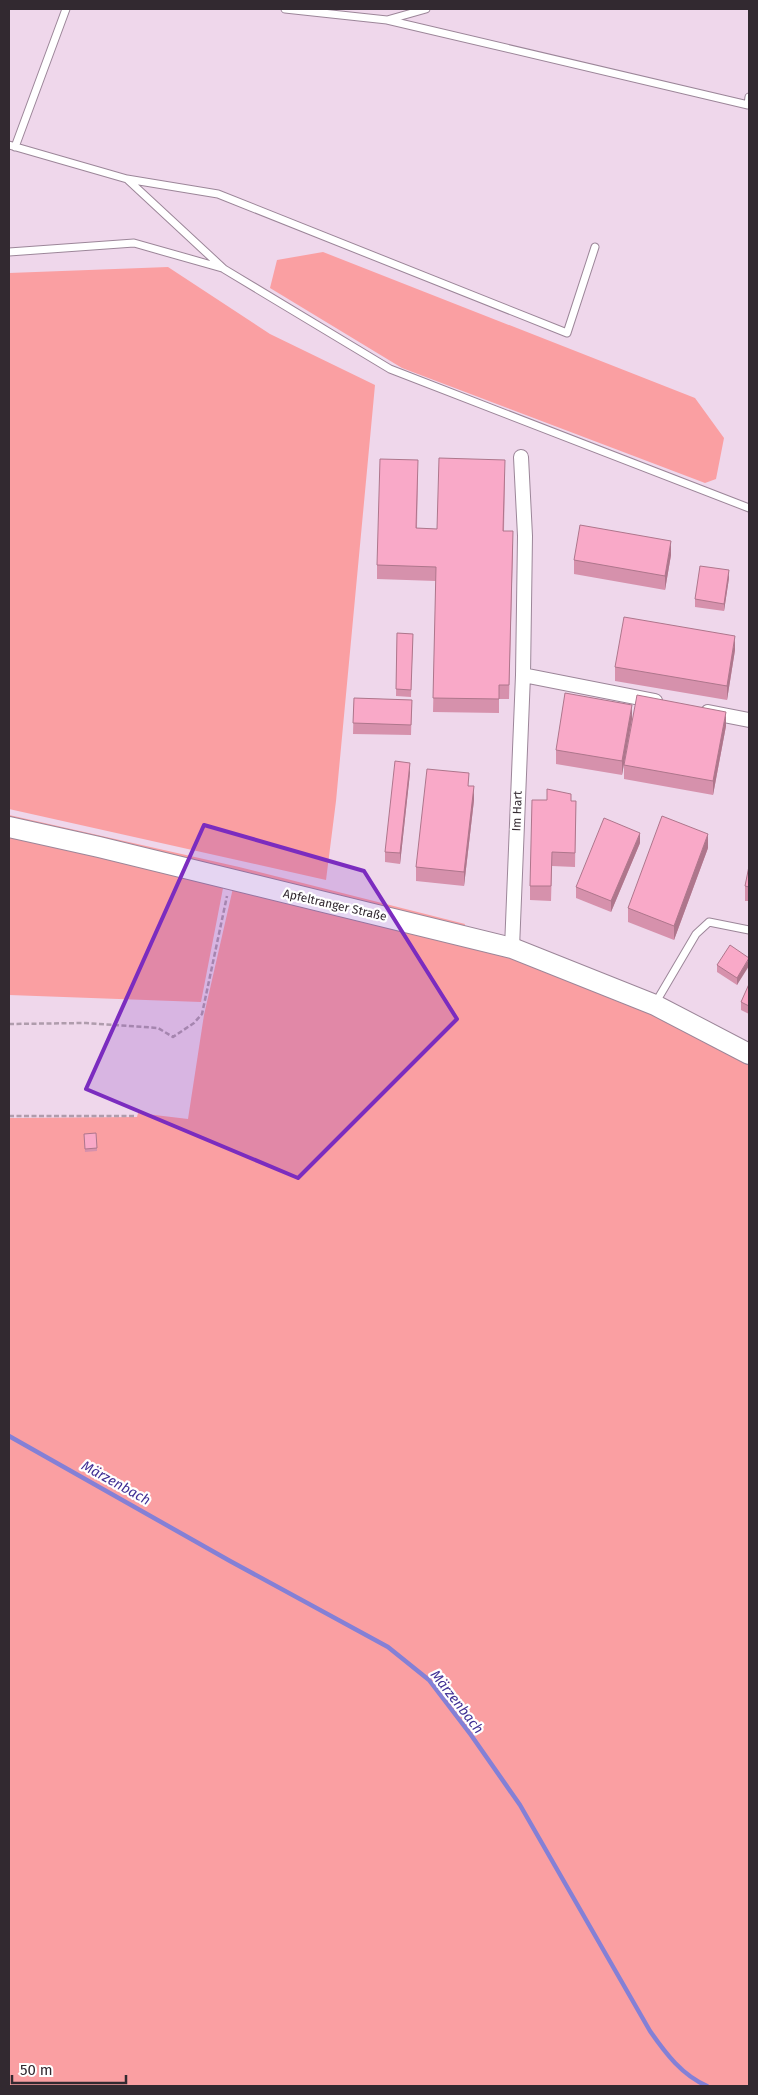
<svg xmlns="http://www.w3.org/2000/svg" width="758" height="2095" font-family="'Fira Sans',sans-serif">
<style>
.green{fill:#fa9fa2}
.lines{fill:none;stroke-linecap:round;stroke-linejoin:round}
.stream{stroke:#8480d6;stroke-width:4.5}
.lane-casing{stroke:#9c8699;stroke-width:9}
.street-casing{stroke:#9c8699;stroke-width:16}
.secondary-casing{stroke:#9c8699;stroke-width:22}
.path{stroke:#af9cac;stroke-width:2.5;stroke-dasharray:5 2.5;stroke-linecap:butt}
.lane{stroke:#fff;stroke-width:7}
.street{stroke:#fff;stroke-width:14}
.secondary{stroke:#fff;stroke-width:20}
.wall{fill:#d691ac}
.shaded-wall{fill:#ae768c}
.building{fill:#f9a9c8;stroke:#ae768c}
.marked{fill:#7b2cbf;fill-opacity:0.2;stroke:#7b2cbf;stroke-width:4;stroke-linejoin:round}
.labels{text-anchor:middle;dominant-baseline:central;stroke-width:4.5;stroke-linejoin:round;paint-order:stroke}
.street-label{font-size:12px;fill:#322930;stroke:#fff}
.water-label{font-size:14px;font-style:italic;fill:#413095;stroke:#fff}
</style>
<rect width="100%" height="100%" fill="#efd7eb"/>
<path class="green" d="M 323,252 L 695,398 L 724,438 L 716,479 L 705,483 L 402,368 L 270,288 L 277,260 Z
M 168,267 L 270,334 L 375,385 L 336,801 L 326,880 L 9,809 L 9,273 Z
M 9,815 L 239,867 L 465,924 L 463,931 L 9,824 Z
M 9,834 L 224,883 L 201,1002 L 9,995 Z
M 233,888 L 510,953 L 654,1014 L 749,1061 L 749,2086 L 710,2086 L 700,2082 L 670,2057 L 652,2031 L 623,1982 L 621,1983 C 642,2019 664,2068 704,2086 L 9,2086 L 9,1118 L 137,1117 L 138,1113 L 188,1119 L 204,1015 Z"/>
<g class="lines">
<path class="stream" d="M 9,1436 L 230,1561 L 388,1647 L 429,1680 L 471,1735 L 520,1805 L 650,2031 C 666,2054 682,2075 707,2086"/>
<defs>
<path id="lane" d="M 285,9 L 387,20 L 426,9
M 387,20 L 748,105 L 749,97
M 9,145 L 127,179 L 224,269 L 390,369 L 749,508
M 15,147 L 66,9
M 127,179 L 218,194 L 567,333 L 595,247
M 9,252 L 134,243 L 222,268
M 656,1002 L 696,934 L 709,922 L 749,930"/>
<path id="street" d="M 523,675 L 655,701
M 708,712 L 749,720
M 512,948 L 523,675 L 525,536 L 521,457"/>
<path id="secondary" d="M 9,827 L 99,847 L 512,948 L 655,1005 L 749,1054"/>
</defs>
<use href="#lane" class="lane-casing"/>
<use href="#street" class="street-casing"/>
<use href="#secondary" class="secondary-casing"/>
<path class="path" d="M 9,1024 L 86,1023 L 158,1028 L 173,1037 L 194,1023 L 202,1014 L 227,896
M 9,1116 L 134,1116"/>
<use href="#lane" class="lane"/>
<use href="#street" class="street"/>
<use href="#secondary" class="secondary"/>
</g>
<path class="wall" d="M 418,474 L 417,528 L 437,529 L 505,474 L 504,531 L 513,545 L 509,699 L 499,699 L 499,713 L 433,712 L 436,581 L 377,579 L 377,565 Z
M 671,555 L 665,590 L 574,574 L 574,560 Z
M 729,578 L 724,611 L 695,607 L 695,599 Z
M 397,633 L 413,634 L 411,697 L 396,696 Z
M 735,650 L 727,700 L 615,681 L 615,667 Z
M 354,698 L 412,700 L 411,735 L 353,734 Z
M 632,719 L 622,775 L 556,764 L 556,750 Z
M 726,726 L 713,795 L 624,779 L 624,765 Z
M 410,773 L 400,864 L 385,862 L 385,852 Z
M 469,786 L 474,800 L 464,886 L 416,881 L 416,867 Z
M 571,801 L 576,801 L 575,867 L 552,866 L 551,901 L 530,900 L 530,886 Z
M 640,843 L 611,912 L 576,898 L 576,887 Z
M 708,848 L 674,940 L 628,922 L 628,908 Z
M 749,866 L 749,901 L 745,901 L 745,886 Z
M 749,958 L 737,985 L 717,972 L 717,965 Z
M 749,984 L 749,1014 L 741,1010 L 741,1002 Z
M 84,1134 L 97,1148 L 97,1151 L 85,1152 Z"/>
<path class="shaded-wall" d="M 671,541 L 671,555 L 665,590 L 665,576 Z
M 729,570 L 729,578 L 724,611 L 724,604 Z
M 735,636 L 735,650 L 727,700 L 727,686 Z
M 632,705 L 632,719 L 622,775 L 622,761 Z
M 726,712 L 726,726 L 713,795 L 713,781 Z
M 410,763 L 410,773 L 400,864 L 400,853 Z
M 474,786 L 474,800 L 464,886 L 464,872 Z
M 640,833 L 640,843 L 611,912 L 611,901 Z
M 708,834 L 708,848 L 674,940 L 674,926 Z
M 749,959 L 749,966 L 737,985 L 737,978 Z"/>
<path class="building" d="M 439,458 L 505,460 L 503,531 L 513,531 L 509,685 L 499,685 L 499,699 L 433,698 L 436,567 L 377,565 L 380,459 L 418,460 L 416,528 L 437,529 Z
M 580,525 L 671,541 L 665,576 L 574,560 Z
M 700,566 L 729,570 L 724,604 L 695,599 Z
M 624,617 L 735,636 L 727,686 L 615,667 Z
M 397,633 L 413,634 L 411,690 L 396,689 Z
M 565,693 L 632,705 L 622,761 L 556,750 Z
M 637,695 L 726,712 L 713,781 L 624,765 Z
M 354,698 L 412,700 L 411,725 L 353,723 Z
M 395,761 L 410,763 L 400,853 L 385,852 Z
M 427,769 L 469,773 L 468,786 L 474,786 L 464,872 L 416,867 Z
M 547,789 L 571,794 L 571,801 L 576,801 L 575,853 L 552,852 L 551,886 L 530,886 L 532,800 L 547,800 Z
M 662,816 L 708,834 L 674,926 L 628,908 Z
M 604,818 L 640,833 L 611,901 L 576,887 Z
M 749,866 L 749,887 L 745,886 Z
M 730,945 L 749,958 L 737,978 L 717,965 Z
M 749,984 L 749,1006 L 741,1002 Z
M 96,1133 L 97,1148 L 85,1149 L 84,1134 Z"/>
<path class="marked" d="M 204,825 L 364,871 L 457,1019 L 298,1178 L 86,1089 Z"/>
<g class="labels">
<g class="street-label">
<text transform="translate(517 811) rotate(-88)">Im Hart</text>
<text transform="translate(335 905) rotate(13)">Apfeltranger Straße</text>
</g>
<g class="water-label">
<text transform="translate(116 1483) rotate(29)">Märzenbach</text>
<text transform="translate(457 1702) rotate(52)">Märzenbach</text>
</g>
</g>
<rect width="758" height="2095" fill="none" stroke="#322930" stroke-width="20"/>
<path d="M12 2075v8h114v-8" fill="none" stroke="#322930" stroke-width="2.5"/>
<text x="20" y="2075" font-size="15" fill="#322930" stroke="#ffffff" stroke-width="4" paint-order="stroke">50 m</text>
</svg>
